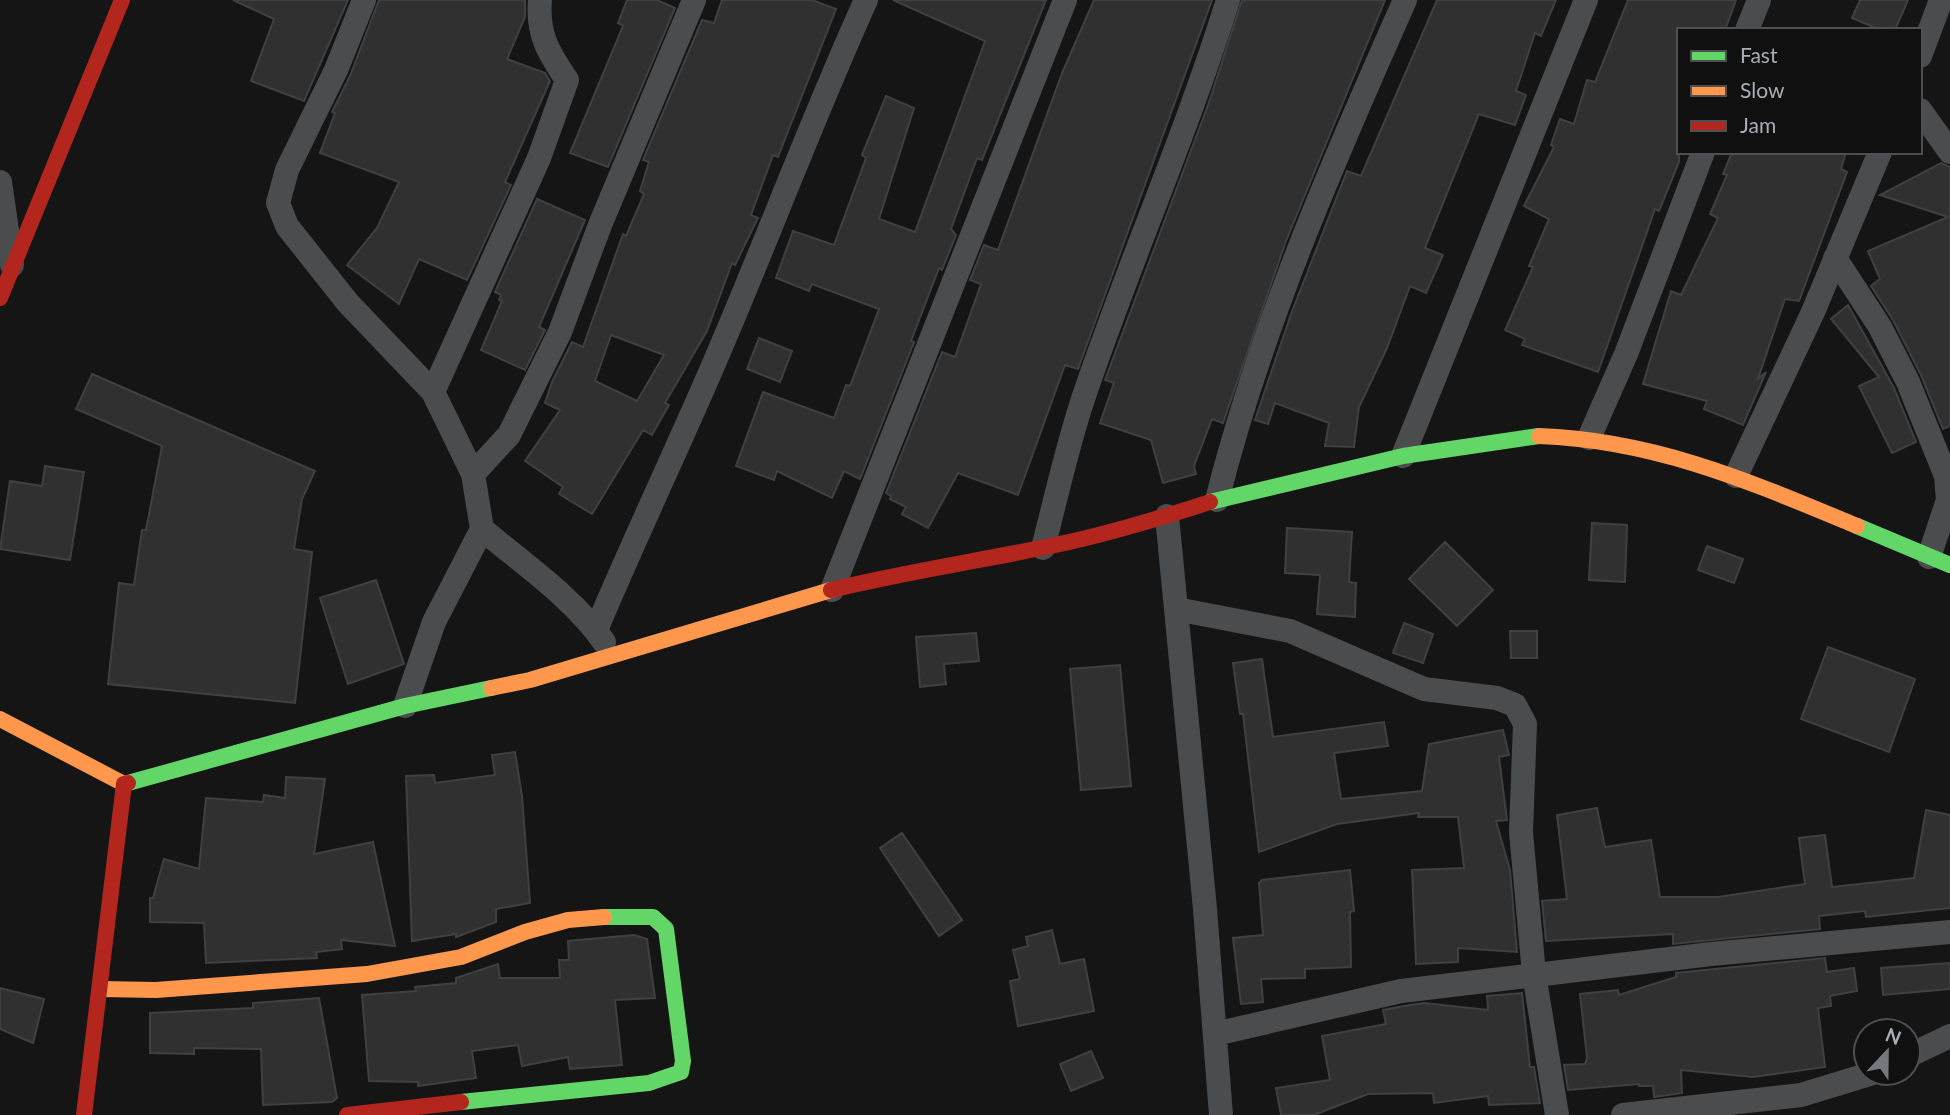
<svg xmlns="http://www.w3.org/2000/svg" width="1950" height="1115" font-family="Lato,sans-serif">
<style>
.building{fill:#303031;stroke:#3e4042;stroke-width:2;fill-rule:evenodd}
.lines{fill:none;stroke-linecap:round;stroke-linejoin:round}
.street{stroke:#4a4c4e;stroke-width:24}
.fast{stroke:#63d668;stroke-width:16}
.slow{stroke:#ff974d;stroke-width:16}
.jam{stroke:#b3261e;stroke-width:16}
</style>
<rect width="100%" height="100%" fill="#151516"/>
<path class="building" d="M 233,0 L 348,0 L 304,101 L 251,81 L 274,19 Z
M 379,0 L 525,0 L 525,17 L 507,59 L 545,73 L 550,81 L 505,182 L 511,185 L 467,280 L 419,259 L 399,304 L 347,265 L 377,228 L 399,182 L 320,153 L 335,113 L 332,112 L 350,76 Z
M 627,0 L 657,0 L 675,8 L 608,167 L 570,153 L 623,26 L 618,23 Z
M 722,0 L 812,0 L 836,9 L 778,157 L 773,155 L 751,215 L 758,218 L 735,265 L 732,263 L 707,331 L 665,403 L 669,405 L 652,435 L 643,430 L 592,514 L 559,494 L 563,487 L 525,461 L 560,410 L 545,403 L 552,382 L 572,342 L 583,347 L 623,234 L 626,236 L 644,194 L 640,191 L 649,162 L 643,160 L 702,20 L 714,23 ZM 611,335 L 664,355 L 637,401 L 595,381 Z
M 893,0 L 1046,0 L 982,160 L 977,158 L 951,229 L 956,235 L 942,270 L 939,268 L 911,341 L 914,342 L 860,479 L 844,471 L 832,498 L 777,471 L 774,480 L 736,466 L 763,392 L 834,418 L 846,385 L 850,386 L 879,309 L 812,284 L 809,291 L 776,278 L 793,231 L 834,245 L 866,158 L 862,155 L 886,96 L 914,108 L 879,219 L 915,232 L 985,41 Z
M 1094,0 L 1212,0 L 1078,369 L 1065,365 L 1018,495 L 958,473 L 928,528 L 902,514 L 906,507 L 890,499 L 891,496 L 886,493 L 942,352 L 955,357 L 981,284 L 970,280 L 984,245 L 998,250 L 1062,73 Z
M 1242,0 L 1385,0 L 1286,241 L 1223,423 L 1212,419 L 1194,466 L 1196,474 L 1163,483 L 1151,440 L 1100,423 L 1114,383 L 1105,380 L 1208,105 Z
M 1437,0 L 1556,0 L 1541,36 L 1535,33 L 1516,91 L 1526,95 L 1515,125 L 1479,114 L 1425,248 L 1443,255 L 1426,293 L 1410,286 L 1387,348 L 1359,407 L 1354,447 L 1325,446 L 1329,423 L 1275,403 L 1268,424 L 1255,420 L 1291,314 L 1347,171 L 1361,176 Z
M 1628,0 L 1736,0 L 1725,30 L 1679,30 L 1679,162 L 1659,211 L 1655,209 L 1598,372 L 1522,345 L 1525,339 L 1505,330 L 1533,267 L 1529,266 L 1549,219 L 1524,206 L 1554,147 L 1551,145 L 1560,119 L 1574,124 L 1587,80 L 1595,82 Z
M 1860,0 L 1908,0 L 1895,30 L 1880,30 L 1852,18 Z
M 1732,152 L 1846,152 L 1841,169 L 1847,172 L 1799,301 L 1785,299 L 1758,379 L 1766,372 L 1743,425 L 1704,409 L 1707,401 L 1643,384 L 1671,291 L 1681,295 L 1718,218 L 1710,214 L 1727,175 L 1723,174 Z
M 1941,163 L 1950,167 L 1950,426 L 1943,429 L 1921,375 L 1893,320 L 1871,286 L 1880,279 L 1868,251 L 1948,217 L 1880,195 Z
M 537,199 L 585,220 L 539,327 L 545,330 L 525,370 L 481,350 L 502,301 L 499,300 L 501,295 L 495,292 Z
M 1848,305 L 1894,388 L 1916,442 L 1892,453 L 1859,386 L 1879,377 L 1831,319 Z
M 759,338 L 792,351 L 780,382 L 747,369 Z
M 92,374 L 315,471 L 302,499 L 294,549 L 312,552 L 295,703 L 108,684 L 119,583 L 134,585 L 142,530 L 146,530 L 162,446 L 76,409 Z
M 45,466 L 84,472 L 70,560 L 0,549 L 10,481 L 42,486 Z
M 1592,523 L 1627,525 L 1625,582 L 1589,580 Z
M 1287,528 L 1352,532 L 1349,582 L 1356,583 L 1355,617 L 1317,614 L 1320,575 L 1285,573 Z
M 1445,542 L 1493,590 L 1457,626 L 1409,579 Z
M 1707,546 L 1743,559 L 1734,583 L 1698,570 Z
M 376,580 L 404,664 L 348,684 L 320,598 Z
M 1404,623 L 1433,634 L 1423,663 L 1393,653 Z
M 1510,631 L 1537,631 L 1537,658 L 1511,658 Z
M 976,633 L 979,661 L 944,664 L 946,684 L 920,687 L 916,637 Z
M 1828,647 L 1915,679 L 1889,752 L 1801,719 Z
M 1262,659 L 1273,737 L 1384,722 L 1388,746 L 1334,753 L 1341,799 L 1422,791 L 1429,744 L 1503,730 L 1509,755 L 1499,757 L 1507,820 L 1496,821 L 1510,870 L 1517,952 L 1458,948 L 1458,962 L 1416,964 L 1412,870 L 1464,868 L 1458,817 L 1418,817 L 1419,813 L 1337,824 L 1259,852 L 1243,714 L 1240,714 L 1233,663 Z
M 1120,665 L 1131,786 L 1081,790 L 1070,669 Z
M 515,752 L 522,796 L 530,903 L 496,909 L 496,922 L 456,937 L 456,934 L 412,941 L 406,776 L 434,775 L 435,783 L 495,775 L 492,755 Z
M 286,777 L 325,779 L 314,854 L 373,842 L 395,946 L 341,940 L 342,949 L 316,952 L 317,958 L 206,963 L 204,923 L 150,922 L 150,898 L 153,898 L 164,859 L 199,869 L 206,798 L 263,802 L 264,795 L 285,798 Z
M 1597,808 L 1605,847 L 1651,840 L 1660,897 L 1718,897 L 1805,884 L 1799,838 L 1825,835 L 1832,887 L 1914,878 L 1926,810 L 1950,815 L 1950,908 L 1866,917 L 1865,911 L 1819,916 L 1820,929 L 1673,944 L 1673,934 L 1546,941 L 1542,901 L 1567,899 L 1557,815 Z
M 902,833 L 962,920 L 939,936 L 880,848 Z
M 1350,870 L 1354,911 L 1350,912 L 1351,967 L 1305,969 L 1305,978 L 1261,979 L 1263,1002 L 1241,1004 L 1233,938 L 1263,935 L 1259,883 L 1262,880 Z
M 1052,930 L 1060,964 L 1084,959 L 1094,1011 L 1018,1026 L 1010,981 L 1020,979 L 1013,950 L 1028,946 L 1026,937 Z
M 634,935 L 647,939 L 655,998 L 615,1000 L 622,1065 L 570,1069 L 568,1057 L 522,1066 L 518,1045 L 472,1051 L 476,1078 L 418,1086 L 418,1082 L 369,1081 L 362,995 L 416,991 L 415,987 L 456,983 L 456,978 L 498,964 L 500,978 L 560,978 L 559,960 L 569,960 L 568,941 Z
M 1825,958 L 1827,972 L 1854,968 L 1857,991 L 1830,996 L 1831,1006 L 1818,1008 L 1825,1067 L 1753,1077 L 1681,1070 L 1682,1093 L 1654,1097 L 1653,1086 L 1639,1086 L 1639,1084 L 1568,1090 L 1564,1065 L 1585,1064 L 1587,1058 L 1580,994 L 1618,990 L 1619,995 L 1676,977 L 1676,973 Z
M 1950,963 L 1950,989 L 1883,995 L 1881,968 Z
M 0,988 L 44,999 L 33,1043 L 0,1029 Z
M 1522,993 L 1530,1067 L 1534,1067 L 1540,1103 L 1489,1105 L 1488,1096 L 1434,1103 L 1433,1093 L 1368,1094 L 1314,1115 L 1281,1115 L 1276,1088 L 1330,1080 L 1322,1036 L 1386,1024 L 1383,1010 L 1404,1006 L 1424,1003 L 1488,1010 L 1487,996 Z
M 319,998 L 337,1098 L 332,1102 L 263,1105 L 261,1049 L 194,1048 L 194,1054 L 150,1053 L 150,1013 L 253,1008 L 253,1003 Z
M 1091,1051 L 1103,1078 L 1071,1091 L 1060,1064 Z"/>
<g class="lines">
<path class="street" d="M 364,0 L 336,70 L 287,170 L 278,203 L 287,226 L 348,303 L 433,392 L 473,474 L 482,529 L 434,622 L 405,706
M 1747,30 L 1759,0
M 1920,56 L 1941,0
M 1920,110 L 1950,152
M 0,182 L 12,265
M 1835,258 L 1880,327 L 1908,382 L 1946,476 L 1948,500 L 1929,557
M 433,392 L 539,158 L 567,80 C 548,52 537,34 540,0
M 1589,438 L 1626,354 L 1703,152
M 1403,456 L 1586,0
M 473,474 L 509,435 L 560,332 L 600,225 L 694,0
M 1736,476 L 1813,312 L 1880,152
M 1217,500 C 1261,326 1332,164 1405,0
M 1167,516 L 1205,909 L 1221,1115
M 482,529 C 521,562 576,600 604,642
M 1043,548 C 1056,498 1067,447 1083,399 C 1128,265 1186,135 1228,0
M 832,590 L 1065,0
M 1176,609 L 1290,631 L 1424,689 L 1497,698 L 1515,705 L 1525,724 L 1521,832 L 1534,974 L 1557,1115
M 596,630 C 633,542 674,456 712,368 C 765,246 811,121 866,0
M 1215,1034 L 1401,991 L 1711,954 L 1950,932
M 1908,1056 L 1950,1036
M 1623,1115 L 1801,1095 L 1873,1073"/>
<path class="fast" d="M 1210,502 L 1403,456 L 1539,436
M 1857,526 L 1950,565
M 128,783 L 405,706 L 491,688
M 461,1102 L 649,1083 L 681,1072 L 683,1061 L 666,929 L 653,917 L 604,917"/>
<path class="slow" d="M 1539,436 C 1655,440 1751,482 1857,526
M 491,688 L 530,680 L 831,590
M 0,719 L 124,784
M 101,989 L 156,990 L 367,974 L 461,957 L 525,932 L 568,920 L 604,917"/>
<path class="jam" d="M 0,298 L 122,0
M 831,590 C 901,573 971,562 1041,548 C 1098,537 1155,520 1210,502
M 84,1115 L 124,784 L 128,783
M 347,1115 L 461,1102"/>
</g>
<rect x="1677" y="28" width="245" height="126" fill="#101011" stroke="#4d4f53" stroke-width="2"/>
<rect x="1691" y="51" width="35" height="10" fill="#63d668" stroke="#4d4f53" stroke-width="2"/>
<text x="1740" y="63" font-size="21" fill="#a8aeb5">Fast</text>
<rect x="1691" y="86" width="35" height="10" fill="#ff974d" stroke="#4d4f53" stroke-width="2"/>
<text x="1740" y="98" font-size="21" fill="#a8aeb5">Slow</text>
<rect x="1691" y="121" width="35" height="10" fill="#b3261e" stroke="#4d4f53" stroke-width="2"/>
<text x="1740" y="133" font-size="21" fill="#a8aeb5">Jam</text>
<g transform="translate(1887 1052) rotate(22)"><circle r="33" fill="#101011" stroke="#4d4f53" stroke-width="2"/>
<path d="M0-5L12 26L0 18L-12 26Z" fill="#75787d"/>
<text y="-10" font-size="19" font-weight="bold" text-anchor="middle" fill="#a8aeb5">N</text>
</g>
</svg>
